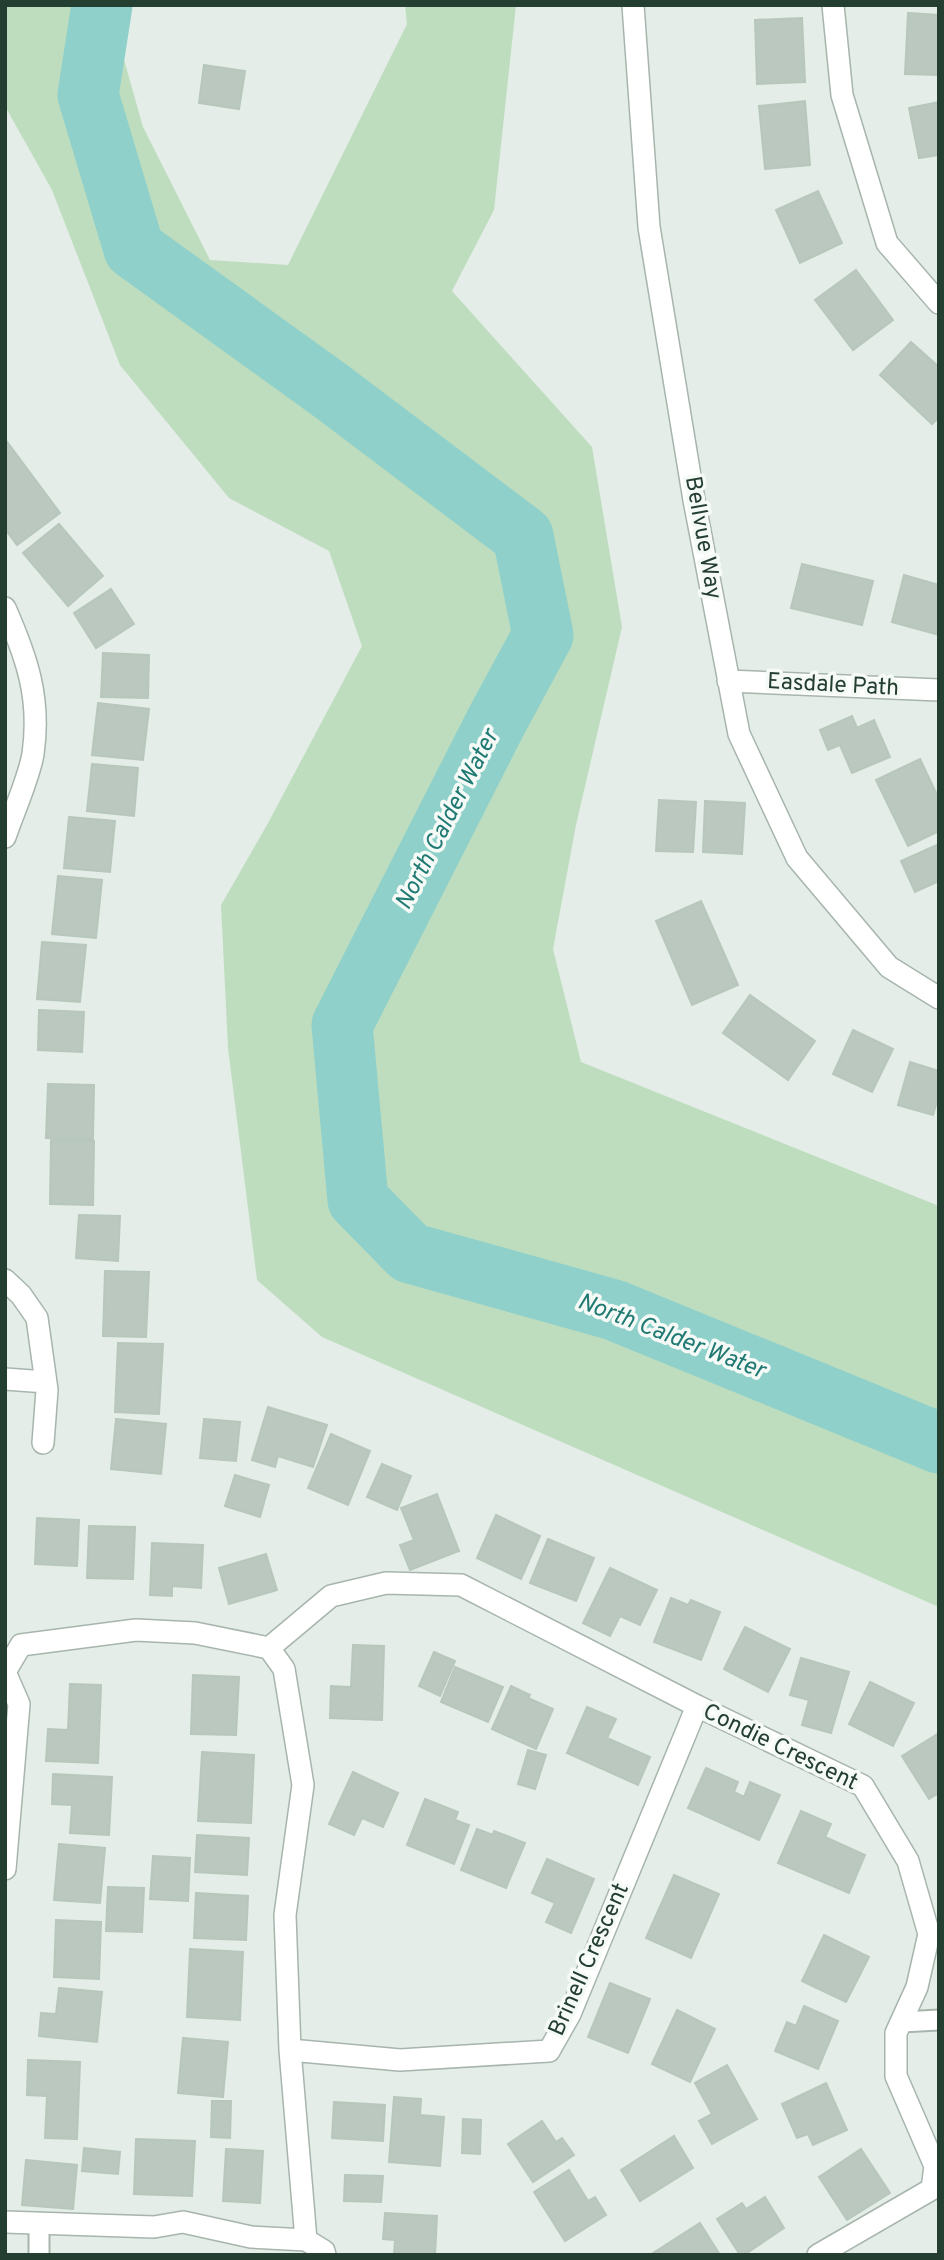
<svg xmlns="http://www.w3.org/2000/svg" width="944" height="2260" font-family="Overpass,sans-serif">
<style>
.green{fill:#beddbf}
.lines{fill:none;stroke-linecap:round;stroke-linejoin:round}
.river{stroke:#8fd0ca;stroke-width:61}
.building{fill:#bac8bf;stroke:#b7c7bc;stroke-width:2}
.lane-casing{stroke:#a7b5ad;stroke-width:23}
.street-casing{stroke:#a7b5ad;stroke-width:24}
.lane{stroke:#fff;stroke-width:19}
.street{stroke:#fff;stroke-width:21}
.labels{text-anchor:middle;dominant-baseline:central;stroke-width:7;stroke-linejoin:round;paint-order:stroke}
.street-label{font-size:23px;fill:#243e31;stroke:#f5faf6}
.water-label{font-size:24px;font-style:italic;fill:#207973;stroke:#f5faf6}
</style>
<rect width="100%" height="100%" fill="#e4ede7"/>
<path class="green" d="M 5,5 L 123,5 L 121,49 L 143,127 L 210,260 L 288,265 L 407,24 L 405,5 L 516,5 L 494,210 L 452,291 L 592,447 L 622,627 L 576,825 L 553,949 L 581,1062 L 939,1206 L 939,1607 L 322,1337 L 257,1280 L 228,1048 L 221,905 L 267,825 L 362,646 L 329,551 L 229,498 L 120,365 L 52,190 L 5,106 Z"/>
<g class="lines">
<path class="river" d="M 102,5 L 88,95 L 134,249 L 331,391 L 523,536 L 543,635 L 496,722 L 342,1025 L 358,1200 L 410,1253 L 614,1310 L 939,1443"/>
</g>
<path class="building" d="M 908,13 L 939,15 L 939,75 L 905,74 Z
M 802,18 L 805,82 L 757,84 L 755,20 Z
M 204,65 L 245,71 L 239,109 L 199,103 Z
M 805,101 L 810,165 L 765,169 L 759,106 Z
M 939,102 L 939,155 L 919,158 L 909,108 Z
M 818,191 L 842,243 L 800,263 L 776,210 Z
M 856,270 L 893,320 L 853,350 L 815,300 Z
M 911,342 L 939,367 L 939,417 L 932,424 L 880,375 Z
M 5,439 L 60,513 L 17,545 L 5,529 Z
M 59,524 L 103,576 L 68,606 L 23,553 Z
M 802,564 L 873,581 L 862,625 L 791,608 Z
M 904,575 L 939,585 L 939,635 L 892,622 Z
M 111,589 L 134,624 L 96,648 L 74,613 Z
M 103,653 L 149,655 L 148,698 L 101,697 Z
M 98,703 L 149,709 L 143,760 L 92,755 Z
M 852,716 L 857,728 L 874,720 L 890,757 L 852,773 L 840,745 L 828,750 L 820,730 Z
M 920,759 L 939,799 L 939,831 L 908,846 L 876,780 Z
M 92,764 L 138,768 L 134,816 L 87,811 Z
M 659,800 L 696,802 L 693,852 L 656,851 Z
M 705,801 L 745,803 L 742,854 L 703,852 Z
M 69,817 L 115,821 L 110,872 L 64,868 Z
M 939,844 L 939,881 L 915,892 L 901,861 Z
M 58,876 L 102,880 L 96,938 L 52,934 Z
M 701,901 L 738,985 L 692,1005 L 656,921 Z
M 42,942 L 86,945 L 80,1002 L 37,999 Z
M 750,995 L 815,1041 L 788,1080 L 723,1033 Z
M 39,1010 L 84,1012 L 82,1052 L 38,1050 Z
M 853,1030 L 893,1049 L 872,1092 L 833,1074 Z
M 910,1062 L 939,1071 L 939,1094 L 933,1115 L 898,1105 Z
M 48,1084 L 94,1085 L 93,1139 L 46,1138 Z
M 51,1140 L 94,1141 L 93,1205 L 50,1204 Z
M 79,1215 L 120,1216 L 118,1261 L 76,1258 Z
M 105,1271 L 149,1272 L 146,1337 L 103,1336 Z
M 118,1343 L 163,1344 L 159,1414 L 115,1412 Z
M 268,1407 L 327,1425 L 313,1467 L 278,1456 L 275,1467 L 252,1460 Z
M 116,1419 L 166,1424 L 161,1474 L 111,1469 Z
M 204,1419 L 240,1422 L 236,1461 L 200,1458 Z
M 331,1434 L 370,1451 L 348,1505 L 308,1488 Z
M 382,1464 L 411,1476 L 397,1510 L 367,1497 Z
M 235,1475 L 269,1485 L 260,1517 L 225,1506 Z
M 437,1494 L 459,1551 L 410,1570 L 400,1545 L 414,1540 L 401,1508 Z
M 496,1515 L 540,1536 L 521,1579 L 477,1558 Z
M 37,1518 L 79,1520 L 77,1566 L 35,1564 Z
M 89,1526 L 135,1527 L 133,1579 L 87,1578 Z
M 548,1539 L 594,1558 L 576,1601 L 530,1583 Z
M 152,1543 L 203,1545 L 201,1588 L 172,1586 L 172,1596 L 150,1595 Z
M 266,1554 L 277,1590 L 229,1604 L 219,1568 Z
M 610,1568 L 657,1590 L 640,1625 L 620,1616 L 610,1636 L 583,1623 Z
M 671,1598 L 688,1605 L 691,1600 L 720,1612 L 701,1660 L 654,1642 Z
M 745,1627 L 790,1649 L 768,1692 L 724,1669 Z
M 353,1645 L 384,1646 L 382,1720 L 330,1718 L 331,1686 L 351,1687 Z
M 434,1652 L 455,1661 L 440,1696 L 419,1686 Z
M 801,1658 L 849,1672 L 831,1733 L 802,1725 L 809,1700 L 790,1695 Z
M 455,1667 L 503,1687 L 488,1722 L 441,1702 Z
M 193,1675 L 239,1677 L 236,1735 L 191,1734 Z
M 870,1682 L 914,1703 L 893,1746 L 849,1724 Z
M 70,1684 L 101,1685 L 98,1763 L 46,1761 L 48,1729 L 68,1730 Z
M 511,1686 L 530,1695 L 528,1698 L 553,1709 L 536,1749 L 492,1729 Z
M 587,1707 L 616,1719 L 607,1738 L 650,1757 L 638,1785 L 567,1753 Z
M 939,1733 L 939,1793 L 929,1799 L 902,1756 Z
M 528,1750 L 546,1755 L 535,1789 L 518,1784 Z
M 202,1752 L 254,1755 L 251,1823 L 198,1821 Z
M 706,1768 L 738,1782 L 734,1792 L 744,1797 L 750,1782 L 780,1795 L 759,1840 L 688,1808 Z
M 353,1772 L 398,1793 L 383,1827 L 362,1818 L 354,1835 L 329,1824 Z
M 53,1774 L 112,1777 L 109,1835 L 70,1833 L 72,1805 L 52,1804 Z
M 425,1799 L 458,1812 L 455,1820 L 469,1825 L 454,1864 L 407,1845 Z
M 801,1811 L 831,1824 L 825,1837 L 865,1855 L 849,1893 L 778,1863 Z
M 477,1829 L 493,1835 L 494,1831 L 525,1843 L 506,1888 L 461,1870 Z
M 197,1835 L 249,1838 L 247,1875 L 195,1872 Z
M 59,1844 L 105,1848 L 100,1903 L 54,1900 Z
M 153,1856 L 190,1858 L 188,1901 L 150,1899 Z
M 547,1859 L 594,1879 L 571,1933 L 546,1922 L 555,1903 L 532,1893 Z
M 674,1875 L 719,1894 L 691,1958 L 646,1938 Z
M 108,1887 L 144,1888 L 142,1932 L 106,1931 Z
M 196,1893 L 248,1896 L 246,1940 L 194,1938 Z
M 56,1920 L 101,1922 L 99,1979 L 54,1977 Z
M 824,1935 L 869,1957 L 846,2002 L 802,1981 Z
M 190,1949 L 243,1952 L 240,2020 L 187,2017 Z
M 610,1983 L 650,1999 L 628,2053 L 588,2037 Z
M 59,1988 L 102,1992 L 97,2042 L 39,2036 L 41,2013 L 56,2014 Z
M 804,2006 L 838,2021 L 818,2069 L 775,2051 L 787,2022 L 796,2026 Z
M 677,2010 L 715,2029 L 690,2082 L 652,2064 Z
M 183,2038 L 228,2042 L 223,2097 L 178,2093 Z
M 28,2060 L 80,2062 L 77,2139 L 45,2138 L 47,2096 L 27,2095 Z
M 727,2065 L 757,2119 L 712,2144 L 699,2121 L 712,2114 L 695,2083 Z
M 826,2083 L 847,2130 L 813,2145 L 808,2134 L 797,2138 L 782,2104 Z
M 394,2097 L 421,2099 L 420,2115 L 444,2117 L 440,2166 L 389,2162 Z
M 212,2101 L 231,2101 L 230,2138 L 211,2137 Z
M 334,2102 L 385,2105 L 383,2141 L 332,2138 Z
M 463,2119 L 481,2120 L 480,2154 L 462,2153 Z
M 542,2121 L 556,2142 L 562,2138 L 574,2155 L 533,2182 L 508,2144 Z
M 674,2136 L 693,2168 L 640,2201 L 621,2170 Z
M 136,2139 L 195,2141 L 192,2196 L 134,2194 Z
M 84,2148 L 120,2152 L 118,2174 L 82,2171 Z
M 226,2149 L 263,2151 L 260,2203 L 223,2201 Z
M 861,2149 L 890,2193 L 847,2220 L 819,2177 Z
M 26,2160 L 77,2165 L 73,2209 L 22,2205 Z
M 569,2170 L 588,2201 L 595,2197 L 606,2215 L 565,2241 L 534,2192 Z
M 345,2175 L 383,2176 L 381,2202 L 344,2201 Z
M 765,2197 L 784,2228 L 744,2255 L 740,2255 L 717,2219 L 742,2203 L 746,2209 Z
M 385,2213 L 437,2216 L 435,2255 L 394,2255 L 395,2240 L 383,2239 Z
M 700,2223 L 720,2255 L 650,2255 Z"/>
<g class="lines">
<defs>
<path id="lane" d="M 901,2022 L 939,2020
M 39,2223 L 39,2255"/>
<path id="street" d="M 633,5 L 649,227 L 694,500 L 739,734 L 797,858 L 889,967 L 939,998
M 833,5 L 842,95 L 887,243 L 939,303
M 5,608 C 27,658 41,698 33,754 C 29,778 13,813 5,837
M 728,681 L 939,690
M 5,1280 L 21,1295 L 37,1318 L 47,1390 L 43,1443
M 5,1379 L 46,1382
M 269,1648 L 331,1596 L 386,1583 L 461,1585 L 697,1706 L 863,1786 L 908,1861 L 929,1934 L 917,1987 L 896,2033 L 896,2076 L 935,2166 L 932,2189 L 818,2255
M 5,1869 L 19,1704 L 5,1672 L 21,1645 L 136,1630 L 195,1633 L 269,1648 L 284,1669 L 303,1785 L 285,1915 L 290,2050 L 306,2240
M 290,2050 L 400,2060 L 549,2051 L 570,2014 L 697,1706
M 5,2222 L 154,2227 L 183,2222 L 251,2237 L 306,2240 L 324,2251 L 325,2255"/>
</defs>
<use href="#lane" class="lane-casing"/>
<use href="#street" class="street-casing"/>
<use href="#lane" class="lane"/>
<use href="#street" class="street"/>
</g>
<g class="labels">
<g class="street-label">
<text transform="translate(702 538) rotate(80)">Bellvue Way</text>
<text transform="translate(833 686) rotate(3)">Easdale Path</text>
<text transform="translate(780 1748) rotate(26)">Condie Crescent</text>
<text transform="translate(590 1960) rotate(-66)">Brinell Crescent</text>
</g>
<g class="water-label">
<text transform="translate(448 820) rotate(-63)">North Calder Water</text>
<text transform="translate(671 1337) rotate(21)">North Calder Water</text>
</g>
</g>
<rect width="944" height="2260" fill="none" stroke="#243e31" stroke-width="14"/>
</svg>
